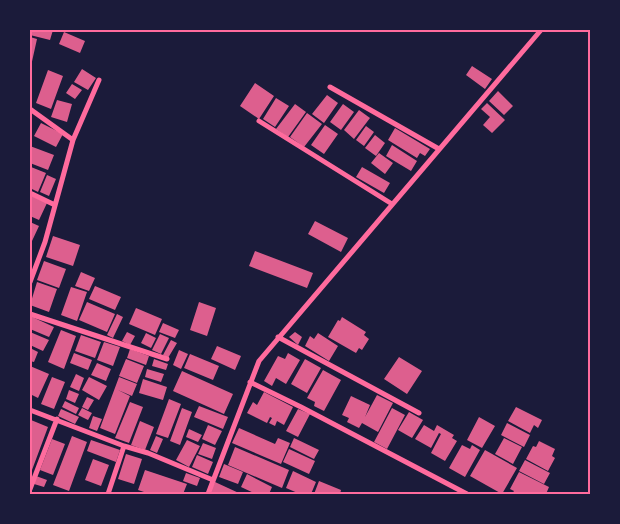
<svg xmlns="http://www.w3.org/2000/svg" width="620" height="524" font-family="Rubik,sans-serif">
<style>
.building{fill:#dd5f8e}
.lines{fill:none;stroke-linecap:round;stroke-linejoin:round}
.minor{stroke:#ff6b9d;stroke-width:5}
.neatline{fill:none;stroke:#ff6b9d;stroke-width:2}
</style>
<rect width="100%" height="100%" fill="#1b1b3a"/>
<path class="building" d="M 30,30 L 53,30 L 50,40 L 30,35 Z
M 64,32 L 85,41 L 80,53 L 59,44 Z
M 30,37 L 37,39 L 31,66 L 30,65 Z
M 472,66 L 492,79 L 485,89 L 466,75 Z
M 82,69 L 96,78 L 88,90 L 74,82 Z
M 48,70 L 63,76 L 51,109 L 36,103 Z
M 255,83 L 274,96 L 259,119 L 240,106 Z
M 72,84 L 82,90 L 75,99 L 66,93 Z
M 498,91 L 513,106 L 504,115 L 489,101 Z
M 327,95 L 338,103 L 324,123 L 312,114 Z
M 276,98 L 289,106 L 275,127 L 263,119 Z
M 57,100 L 72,104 L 67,122 L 51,117 Z
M 487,103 L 505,120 L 492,133 L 483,125 L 490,117 L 481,109 Z
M 295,104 L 306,112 L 288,137 L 276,129 Z
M 343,104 L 354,112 L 341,130 L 330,122 Z
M 359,110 L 370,118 L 354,139 L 344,130 Z
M 307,113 L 322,124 L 304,147 L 290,137 Z
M 41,123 L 63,134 L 56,147 L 34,136 Z
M 325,125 L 338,134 L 324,154 L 311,145 Z
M 366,126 L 374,132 L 364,146 L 356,140 Z
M 395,128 L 430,149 L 425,156 L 420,153 L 417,158 L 388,140 Z
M 375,135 L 385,143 L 376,156 L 365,148 Z
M 392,145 L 417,161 L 411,171 L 386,156 Z
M 30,146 L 54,155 L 48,170 L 30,163 Z
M 379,153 L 393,163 L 385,174 L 371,163 Z
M 31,167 L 46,173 L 38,192 L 30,188 Z
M 362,167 L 390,183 L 384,193 L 356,177 Z
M 47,175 L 56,179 L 49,196 L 40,192 Z
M 30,195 L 47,203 L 39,220 L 30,216 Z
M 315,221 L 348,238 L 341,252 L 308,234 Z
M 30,222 L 39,226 L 32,241 L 30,240 Z
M 53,236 L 80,245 L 73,266 L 46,257 Z
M 255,251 L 313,273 L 307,288 L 249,266 Z
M 44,261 L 66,269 L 59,288 L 37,280 Z
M 81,272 L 95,278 L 89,291 L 75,286 Z
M 37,282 L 57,289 L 49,312 L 30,305 Z
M 95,286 L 121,297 L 115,310 L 89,299 Z
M 71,287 L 87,292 L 77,321 L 61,315 Z
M 87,302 L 115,314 L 107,332 L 79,320 Z
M 199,302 L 216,308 L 207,336 L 190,330 Z
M 136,308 L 162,319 L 155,335 L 129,324 Z
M 117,314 L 123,317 L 113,338 L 107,335 Z
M 30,316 L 54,327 L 49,337 L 30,329 Z
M 342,317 L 366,332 L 364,335 L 369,339 L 362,350 L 359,348 L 356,353 L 328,337 L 338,320 L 340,321 Z
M 163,323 L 179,330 L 175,338 L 159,332 Z
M 61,330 L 76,336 L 64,369 L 48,362 Z
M 30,332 L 49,340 L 43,351 L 30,345 Z
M 127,332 L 135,336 L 130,345 L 122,341 Z
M 295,332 L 302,337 L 298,345 L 289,337 Z
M 146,333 L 156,338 L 151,348 L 141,343 Z
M 318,333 L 338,346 L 329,361 L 305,346 L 310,336 L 314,339 Z
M 160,334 L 169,338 L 161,354 L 152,350 Z
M 81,335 L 101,342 L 95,358 L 75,351 Z
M 171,340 L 177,343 L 168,358 L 163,355 Z
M 104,342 L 120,347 L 113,366 L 97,360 Z
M 217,346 L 241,356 L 235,370 L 211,359 Z
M 30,348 L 38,352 L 34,362 L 30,361 Z
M 130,349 L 149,356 L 146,365 L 127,358 Z
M 179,350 L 188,354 L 181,369 L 173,365 Z
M 74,353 L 92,360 L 88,370 L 70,363 Z
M 288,353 L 300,360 L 286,384 L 276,378 L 272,386 L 264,381 L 278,356 L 285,359 Z
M 190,354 L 219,366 L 213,380 L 184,368 Z
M 399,357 L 422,371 L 407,394 L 384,379 Z
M 126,359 L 144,366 L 137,383 L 119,376 Z
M 154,359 L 168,364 L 166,370 L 152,366 Z
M 305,359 L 321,368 L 307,393 L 291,384 Z
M 97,363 L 111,369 L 106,381 L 91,375 Z
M 30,366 L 49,374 L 38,398 L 30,394 Z
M 147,369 L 164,374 L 161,382 L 145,377 Z
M 323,370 L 341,380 L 324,411 L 314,406 L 315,402 L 307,398 Z
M 182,371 L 233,394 L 224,414 L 173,391 Z
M 76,374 L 84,378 L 79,391 L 70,387 Z
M 52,377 L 65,382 L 54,409 L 41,404 Z
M 89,377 L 107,386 L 99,400 L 82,390 Z
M 119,377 L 137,384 L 132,396 L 118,390 L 130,396 L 115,434 L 100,428 Z
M 143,379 L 167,387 L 163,400 L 139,393 Z
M 69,390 L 79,394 L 75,403 L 66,399 Z
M 264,392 L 293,407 L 284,425 L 277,421 L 275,426 L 269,423 L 272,418 L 270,417 L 267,423 L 247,413 L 253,402 L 257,405 Z
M 377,395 L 393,403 L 378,432 L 362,423 L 359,428 L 347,422 L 349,418 L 342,415 L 351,396 L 370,405 L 365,417 Z
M 87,397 L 94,400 L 88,410 L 82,407 Z
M 169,399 L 181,404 L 168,438 L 156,434 Z
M 65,401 L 79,408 L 76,414 L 62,407 Z
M 130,402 L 143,407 L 129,443 L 115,438 Z
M 199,406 L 228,417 L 223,429 L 194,417 Z
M 516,407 L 542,420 L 538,428 L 534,425 L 530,433 L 508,421 Z
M 82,408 L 92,413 L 88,420 L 78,415 Z
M 182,408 L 192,412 L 180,445 L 170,441 Z
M 392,408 L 405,415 L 387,449 L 374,442 Z
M 61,409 L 79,417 L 75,424 L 58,416 Z
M 298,409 L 310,414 L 298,437 L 286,431 Z
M 409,412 L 423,420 L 412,438 L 398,430 Z
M 93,416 L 102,419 L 97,431 L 89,428 Z
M 479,417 L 495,426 L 482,448 L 467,440 Z
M 31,420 L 48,427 L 32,470 L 30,469 L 30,424 Z
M 140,421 L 154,427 L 145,450 L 131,445 Z
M 507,423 L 530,435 L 524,447 L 501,435 Z
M 208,425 L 222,431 L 215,445 L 202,439 Z
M 424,425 L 434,431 L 437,425 L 454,435 L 452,438 L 457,441 L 445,461 L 431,453 L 441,434 L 439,433 L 431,448 L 415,439 Z
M 239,428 L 275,444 L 278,438 L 290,443 L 281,464 L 232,443 Z
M 189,429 L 202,435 L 198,442 L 186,437 Z
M 72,436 L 87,442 L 69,491 L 53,485 Z
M 156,436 L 163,439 L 157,453 L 150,450 Z
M 294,438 L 319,450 L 314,459 L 290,447 Z
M 504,438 L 522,447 L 513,464 L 495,454 Z
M 52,439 L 65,444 L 53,475 L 40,470 Z
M 91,440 L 120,450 L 116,462 L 87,451 Z
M 187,440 L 200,446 L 189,467 L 176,460 Z
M 539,441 L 555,449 L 552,456 L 555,458 L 548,471 L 526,459 L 533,446 L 536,447 Z
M 203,443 L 216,448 L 212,459 L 198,454 Z
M 462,445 L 470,449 L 472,445 L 480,450 L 465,477 L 449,468 Z
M 235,447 L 289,470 L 282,488 L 228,465 Z
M 289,449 L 315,461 L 309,474 L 283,462 Z
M 485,450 L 517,468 L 502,494 L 470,476 Z
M 126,454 L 142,459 L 134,484 L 118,479 Z
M 197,455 L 213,462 L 208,474 L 192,467 Z
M 93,459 L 109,465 L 101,486 L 85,480 Z
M 525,460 L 550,473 L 544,484 L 519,471 Z
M 224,464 L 243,472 L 238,484 L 219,477 Z
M 145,470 L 187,484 L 183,494 L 150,494 L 138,490 Z
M 293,471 L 316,482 L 311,494 L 300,494 L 286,488 Z
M 519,472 L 549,487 L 546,494 L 512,494 L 514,491 L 510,489 Z
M 186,473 L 200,478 L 197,486 L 183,481 Z
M 247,474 L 272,487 L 269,494 L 256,494 L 241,487 Z
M 36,476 L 47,480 L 44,487 L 34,484 Z
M 319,481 L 341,490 L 340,494 L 314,494 Z
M 215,482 L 241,494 L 215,494 L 210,492 Z"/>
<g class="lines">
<path class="minor" d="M 330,87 L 439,149
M 30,109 L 73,140 L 45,242 L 30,282
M 259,121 L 392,204
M 73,140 L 99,80
M 30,193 L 55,205
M 30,314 L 167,359
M 278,337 L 419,413
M 250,382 L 301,407 L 467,494
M 30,410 L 124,446 L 148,453 L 213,480
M 30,489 L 57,419
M 108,494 L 124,446
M 208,494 L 259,361 L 541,30"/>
</g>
<rect width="620" height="524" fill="none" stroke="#1b1b3a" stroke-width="62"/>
<rect x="31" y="31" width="558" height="462" class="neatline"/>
</svg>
